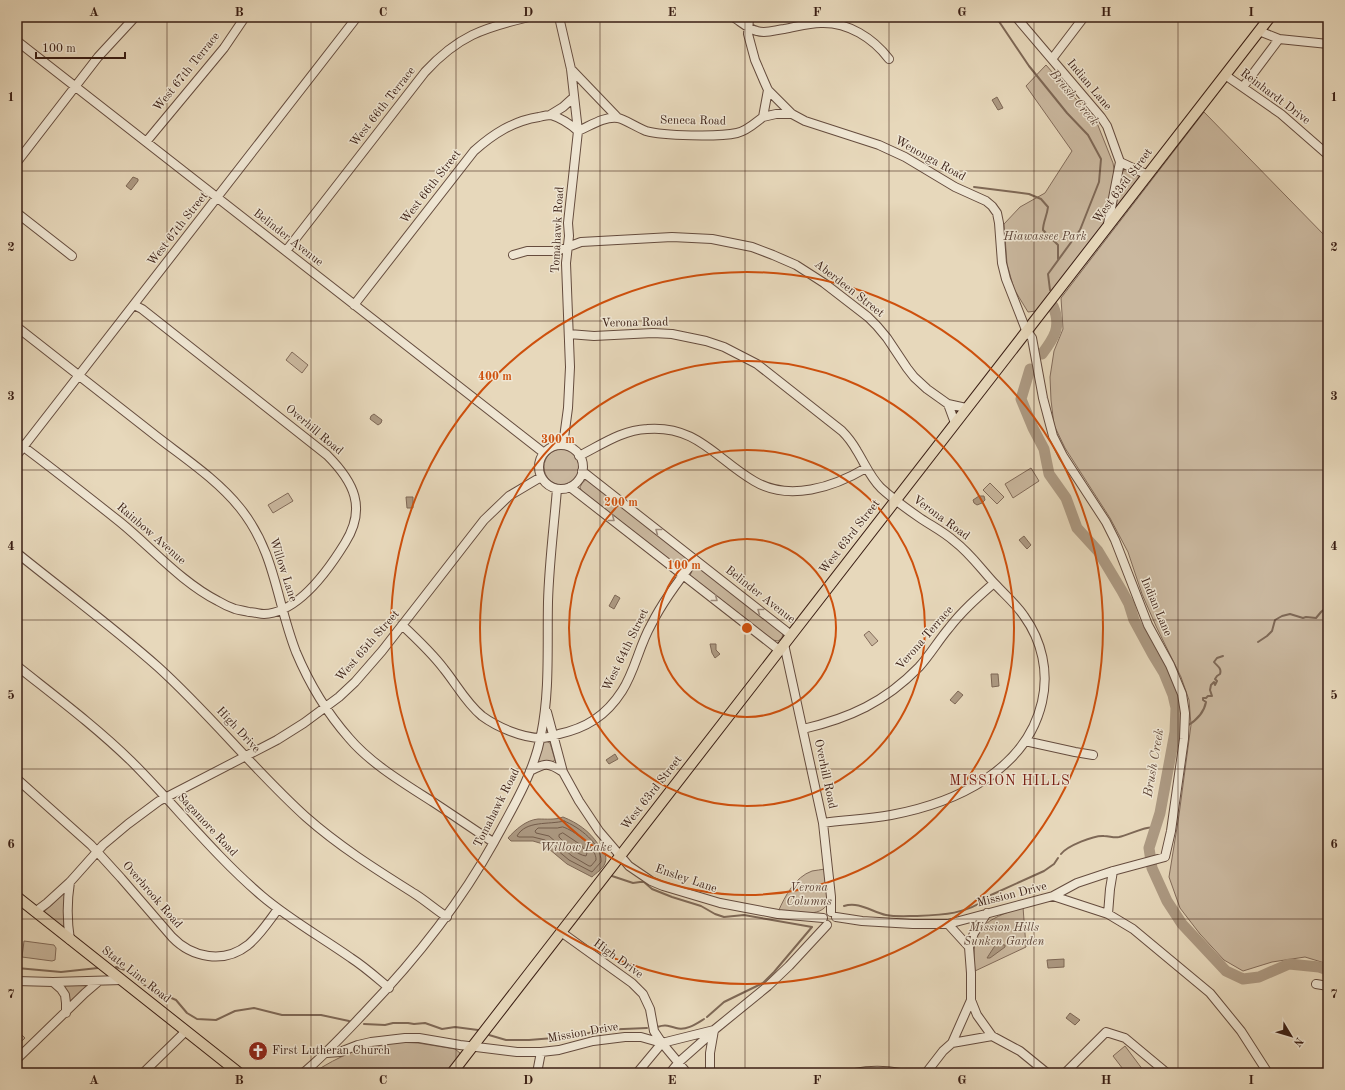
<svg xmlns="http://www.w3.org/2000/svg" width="1345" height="1090" font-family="'Old Standard TT',serif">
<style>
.green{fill:#cab89f;stroke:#826b5a}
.water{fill:#ac9982;stroke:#7e6856}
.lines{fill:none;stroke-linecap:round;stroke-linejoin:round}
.shore{stroke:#735c4b;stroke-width:1}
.stream{stroke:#7e6856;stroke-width:2}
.river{stroke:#ac9982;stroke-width:11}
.minor-casing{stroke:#654c3e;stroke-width:10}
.major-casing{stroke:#3a1e14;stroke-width:12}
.minor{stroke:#efe6d3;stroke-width:8}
.major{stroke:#e7d8bb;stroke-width:10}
.oneway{stroke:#9e8c7d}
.grid{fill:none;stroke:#3a1e14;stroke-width:1;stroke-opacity:0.55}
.ring{fill:none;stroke:#ce500d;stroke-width:2}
.labels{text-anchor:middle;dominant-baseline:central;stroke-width:3;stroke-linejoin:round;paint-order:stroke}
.street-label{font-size:12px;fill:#3a1e14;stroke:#efe6d3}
.park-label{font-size:12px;font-style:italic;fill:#5e4437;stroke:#efe6d3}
.poi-label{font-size:12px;fill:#3a1e14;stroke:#efe6d3;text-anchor:start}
.water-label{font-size:13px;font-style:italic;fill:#62493a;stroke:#efe6d3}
.quarter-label{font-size:14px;letter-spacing:1px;fill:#7a1f14;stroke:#efe6d3}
.centre{fill:#ce500d;stroke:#efe6d3;stroke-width:2}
.ring-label{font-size:12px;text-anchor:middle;font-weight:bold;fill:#ce500d;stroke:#efe6d3;stroke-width:3;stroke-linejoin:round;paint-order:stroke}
.neatline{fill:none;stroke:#3a1e14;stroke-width:1.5}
.grid-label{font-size:13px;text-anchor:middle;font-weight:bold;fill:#3a1e14}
</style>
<rect width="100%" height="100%" fill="#e7d8bb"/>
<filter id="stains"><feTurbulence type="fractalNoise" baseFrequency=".005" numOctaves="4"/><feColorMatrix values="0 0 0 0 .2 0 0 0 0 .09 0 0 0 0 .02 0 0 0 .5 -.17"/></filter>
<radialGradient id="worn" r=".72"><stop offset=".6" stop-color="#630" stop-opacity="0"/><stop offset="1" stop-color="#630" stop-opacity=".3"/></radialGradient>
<path class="green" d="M 1046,65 L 1097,123 L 1113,163 L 1115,175 L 1107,219 L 1036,311 L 1028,312 L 1014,289 L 1007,264 L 1004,224 L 1020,207 L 1045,193 L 1072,151 L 1026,86 Z
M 1204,112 L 1328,239 L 1328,964 L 1305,957 L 1272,962 L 1243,971 L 1224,960 L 1200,934 L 1180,908 L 1169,877 L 1179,815 L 1191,725 L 1189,700 L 1181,677 L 1156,626 L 1142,594 L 1128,552 L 1110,518 L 1065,448 L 1054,425 L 1051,400 L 1050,377 L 1054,351 L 1063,329 L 1061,298 Z
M 1125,169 C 1130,169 1138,174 1139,178 L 1116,208 L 1115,208 L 1121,172 Z
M 292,352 L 308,365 L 302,373 L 286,360 Z
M544 467a18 18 0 1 1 36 0a18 18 0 1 1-36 0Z
M 1031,468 L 1039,481 L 1013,498 L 1005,484 Z
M 588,479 L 689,559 L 685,566 L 682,568 L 679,567 L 582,491 L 580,488 C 581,484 584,480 588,479 Z
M 990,483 L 1004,497 L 997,504 L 983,490 Z
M 288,493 L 293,501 L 273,513 L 268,505 Z
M 698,565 L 783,632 L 782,638 L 778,641 L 773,640 L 692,577 L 690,576 L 692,570 Z
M 869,631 L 878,641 L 872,646 L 864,635 Z
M 546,741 L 550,743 L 555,760 L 552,762 L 538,762 L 543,742 Z
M 825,869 C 826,880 830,892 827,903 C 824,918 790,913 778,912 C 785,896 795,877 812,871 C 816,870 821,870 825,869 Z
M 63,894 L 65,894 L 64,929 L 44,912 Z
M 1023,907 L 1026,947 L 975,971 C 970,927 984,920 1023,907 Z
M 24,941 L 54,945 L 56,948 L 55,960 L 52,961 L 22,957 Z
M 64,985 L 85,985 L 86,987 L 70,1002 L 69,1002 L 63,986 Z
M 17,1030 L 25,1038 L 17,1046 Z
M 395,1042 L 418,1043 L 455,1049 L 460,1053 L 459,1057 L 447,1073 L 313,1073 C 340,1055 363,1046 395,1042 Z
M 1125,1046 L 1143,1070 L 1139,1073 L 1126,1073 L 1113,1056 Z"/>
<path class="water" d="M 997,97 L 1003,108 L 998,110 L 992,100 Z
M 133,177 L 138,179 L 138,181 L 131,190 L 126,186 Z
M 374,414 L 382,420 L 381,423 L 378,425 L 370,419 L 371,416 Z
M 979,496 L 984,496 L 985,500 L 982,503 L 977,505 L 974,503 L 973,500 Z
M 406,497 L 413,497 L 413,508 L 407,508 Z
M 1024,536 L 1031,545 L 1027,549 L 1019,540 Z
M 615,595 L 620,598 L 614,609 L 609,606 Z
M 710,644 L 716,644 L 716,650 L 720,654 L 715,658 L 712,653 Z
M 991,674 L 998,674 L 999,686 L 992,687 Z
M 958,691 L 963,695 L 955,704 L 950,700 Z
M 615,754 L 618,759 L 609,764 L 606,760 Z
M 563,817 C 578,823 589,831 598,844 C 603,850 608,855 605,863 C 603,869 596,873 592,877 L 567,864 L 543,844 L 533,841 L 511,841 L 508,838 C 515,830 526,820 538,819 C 547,819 555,820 563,817 Z
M 996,944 L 1005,945 L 1005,947 L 990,958 L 987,958 Z
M 1064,959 L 1064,967 L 1048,968 L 1047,960 Z
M 1070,1013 L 1080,1020 L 1075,1025 L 1066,1018 Z"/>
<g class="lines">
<path class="shore" d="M 564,821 C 579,827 602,844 601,862 L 592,872 L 569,860 L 545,840 L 533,837 L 519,837 L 517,836 C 526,820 549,825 564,821 Z
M 563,827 C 574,830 597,848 596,860 L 591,866 L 589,866 L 572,856 L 549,836 L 536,833 L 535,831 L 538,828 L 557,828 Z
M 563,833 L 581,845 L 587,853 L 586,856 C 577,855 566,844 559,837 L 559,835 Z"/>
<path class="stream" d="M 996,17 L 1029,66 L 1067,113 L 1088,135 L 1101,159 L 1099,182 L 1080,230 L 1048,274 L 1050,290
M 974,187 L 1029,194 L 1041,199 L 1048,207 C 1047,216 1043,222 1043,230 L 1058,245 L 1058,259
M 1258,642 L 1267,636 L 1272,631 L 1275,620 L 1282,616 L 1290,614 L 1303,618 L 1306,617 L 1316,618 L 1321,612 L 1328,606
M 1187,726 C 1197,720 1204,713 1206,702 L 1203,700 L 1203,698 L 1206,698 L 1208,696 L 1212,696 L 1210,690 L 1211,685 L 1214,682 L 1215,685 L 1217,681 L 1215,679 L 1217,676 L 1220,674 C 1222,668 1217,666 1214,662 L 1217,658 L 1223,656
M 1175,732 L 1181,729
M 1061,854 C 1067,846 1094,835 1104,836 C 1110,836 1113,838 1119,837 C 1129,835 1147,825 1155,828
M 612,876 L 633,883 L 640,882 L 644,882 L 652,889 L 672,897 L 701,906 L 715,914 L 724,917 L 744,915 L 812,927
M 991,895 L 1044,871 L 1054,864 L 1058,858
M 844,906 C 859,901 872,912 886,915 C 896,917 907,916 917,916 C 944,915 966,914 988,898
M 116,967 L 125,970 L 141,983 L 151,989 L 176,1000 L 187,1013 L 197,1019 L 216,1020 L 235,1011 L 254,1008 L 282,1015 L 321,1015 L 349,1021
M 17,968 L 61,972 L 98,968
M 707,1017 L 724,1002 L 763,983 L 774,972 L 812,927
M 364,1024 L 385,1025 L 393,1023 L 408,1023 L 414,1024 L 425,1023 L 442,1029 L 455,1027 L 478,1030
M 657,1027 C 667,1024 667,1026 676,1028 C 686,1031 696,1024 704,1019
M 489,1035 L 506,1040 L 529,1040 L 578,1036 L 600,1030 L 647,1028"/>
<path class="river" d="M 1042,354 C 1054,338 1062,327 1053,306
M 1030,369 L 1021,399 L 1033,428 L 1044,449 L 1049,474 L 1066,498 L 1077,528 L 1098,551 L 1122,591 L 1129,604 L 1134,620 L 1153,655 L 1164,673 L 1173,695 L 1176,708 L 1175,732 L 1160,813 L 1149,848 L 1152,868 L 1167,901 L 1182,924 L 1226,971 L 1243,979 L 1259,977 L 1289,964 L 1319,967 L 1328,970"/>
<defs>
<path id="minor" d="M 559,17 L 571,69 L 578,131 L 568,223 L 569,236 L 566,263 L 570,367 L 568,408 L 563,445
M 733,17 C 740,21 748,29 757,31 C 766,34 775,30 784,29 C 796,27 808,23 821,23 C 848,22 873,38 889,59
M 749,17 L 748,34 L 755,60 L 764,81 L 768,90 L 792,114 L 805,121 L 879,145 L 905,157 L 955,187 L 986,201 L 992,206 L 997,213 L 999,223 L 1002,263 L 1006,279 L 1026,330 L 1032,338 L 1043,398 L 1053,436 L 1063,456 L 1106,522 L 1115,540 L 1148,625 L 1170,665 L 1182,694 L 1185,713 L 1184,739 L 1171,831 L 1165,857 L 1113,871 L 1077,883 L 1053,896
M 1016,17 L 1101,117 L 1107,126 L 1120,162 L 1108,224
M 17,18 L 18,17
M 1259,31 L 1279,39 L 1328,44
M 17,41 L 544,453
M 1052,59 L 1084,17
M 571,69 L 618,118
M 1225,75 L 1281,114 L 1328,155
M 1243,87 L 1279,39
M 550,115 L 563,107 L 574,97
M 763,117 L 776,114 L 792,114
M 146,142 L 224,48 L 245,17
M 17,162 L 98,57 L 135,17
M 1120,162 L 1148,175
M 17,213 L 72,256
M 286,251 L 425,72 C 458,36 483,28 529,17
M 513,255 L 527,251 L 557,251 L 581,242 L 672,237 L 712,239 L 752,247 L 773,255 L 796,265 L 824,283 L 868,317 L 877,326 L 887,338 L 907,368 L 914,377 L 927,389 L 948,404 L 966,408
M 354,305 L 474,151 C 493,134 513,121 539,117 C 543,116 547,115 551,115 C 561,118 570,124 578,131 C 590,126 604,116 618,118 C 624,119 638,128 646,131 C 663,136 719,137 737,133 C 747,131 755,123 763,117 L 768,90
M 17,327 C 62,362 106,397 151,432 C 181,456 216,478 240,508 C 276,553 276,601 296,652 C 309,683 327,713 349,738 C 371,764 405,784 433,802 C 453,815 473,829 493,842
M 569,334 L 594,336 L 653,333 L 672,334 L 706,341 L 724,347 L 757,364 L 842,431 C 848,437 853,444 857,451 C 865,464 870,477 881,488 C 893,499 907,509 920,518 C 932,526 944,532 954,541 C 970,553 981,569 995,584 C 1004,594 1016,604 1024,616 C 1042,641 1049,672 1042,702 C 1026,771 955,803 891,815 C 869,819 846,820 823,823
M 948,404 L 955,423
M 17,442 C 52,468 86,495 120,522 C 152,548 181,582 218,601 C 223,604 229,607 235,609 C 239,610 245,611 249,612 C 254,612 260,614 264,614 C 298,613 329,569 345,543 C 367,508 354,482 327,455 L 142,309 L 134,305
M539 467a22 22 0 1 1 44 0a22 22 0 1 1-44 0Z
M 17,455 L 357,17
M 579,456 C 601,445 622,430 647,429 C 697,425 716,459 754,481 C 789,502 834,487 866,468
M 582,471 L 791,635
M 570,487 L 779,650
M 17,553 C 64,591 113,627 158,667 C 210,714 254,770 306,817 C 340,847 377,870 415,894 C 426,901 436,910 447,917
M 402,625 C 417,639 432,653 444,669 C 457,685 466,703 482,716 C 497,727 522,738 541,738 C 547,738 553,736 559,734 C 586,728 606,716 622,691 C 635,671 639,646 651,625 C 663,601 678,581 695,560
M 784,644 L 823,823 L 831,897 L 831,912
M 17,666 C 56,697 95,726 131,761 C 175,805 214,855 262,896 C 289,919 321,937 351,958 C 365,967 377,978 389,988
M 547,712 L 563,772 L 579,801 L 599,831 L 629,866 L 651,881 L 663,886 L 720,903 L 778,914 L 823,918
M 803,729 C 850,718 885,702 919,667 C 930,655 938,641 949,628 C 962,611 978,597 994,583
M 1025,741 L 1075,752 L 1093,755
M 530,771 C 545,763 548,762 563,772
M 17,779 L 91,845 L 121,878 L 172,937 C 192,958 224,964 248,945 C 260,935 269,921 278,909
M 70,882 C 67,901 67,921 70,940
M 35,912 L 47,903 L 70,882 L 103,845 L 128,824 L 159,801 L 277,740 L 304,723 L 339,697 L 355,682 L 382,651 L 484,520 L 509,496 L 541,477
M 1108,914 L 1110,889 L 1113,871
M 836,917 L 862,921 L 913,924 L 948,924 L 1053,896 L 1108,914 L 1133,929 L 1210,993 L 1241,1031 L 1268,1073
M 561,932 L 632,983 L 643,994 L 650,1009 L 654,1031 L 662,1043 L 687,1073
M 969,947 L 974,933 L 987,913
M 17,981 L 53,982 L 61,989 L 65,995 L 66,1003 L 66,1013
M 53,982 L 122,980
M 1316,984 L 1328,986
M 971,1000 L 977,1015 L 992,1036
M 952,1043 L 992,1036 L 1020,1051 L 1047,1073
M 327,1053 L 340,1052 L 358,1045 L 371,1042 L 405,1038 L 419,1038 L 460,1045 L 517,1052 L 541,1052 L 559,1050 L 593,1041 L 625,1037 L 641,1037 L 662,1043 L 714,1030 L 768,986 L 789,966 L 827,925
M 17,1059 L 85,993 L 99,981
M 143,1073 L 186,1031
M 303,1073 C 326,1054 345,1033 365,1012 C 415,960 459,905 494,842 C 512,809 534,773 541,735 C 550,692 547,646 548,602 C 549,564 554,526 557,489
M 537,1073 L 541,1052
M 637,1073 L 662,1043
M 670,1073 L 679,1062 L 714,1031
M 710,1073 L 710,1053 L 714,1030
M 855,1073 C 870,1070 884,1070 900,1073
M 926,1073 L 943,1051 L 952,1043 L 971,1000 L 971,973 L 969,947 L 948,924
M 1065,1073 L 1106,1032 L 1125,1038 L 1167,1073"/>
<path id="major" d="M 17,897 L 239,1073
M 452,1073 L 1270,17"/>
</defs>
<use href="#minor" class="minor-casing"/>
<use href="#major" class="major-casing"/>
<use href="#minor" class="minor"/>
<use href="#major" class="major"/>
</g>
<defs><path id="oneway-chevron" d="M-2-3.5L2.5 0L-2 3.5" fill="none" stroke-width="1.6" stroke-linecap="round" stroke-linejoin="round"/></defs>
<g class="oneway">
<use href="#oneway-chevron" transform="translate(612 519) rotate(38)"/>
<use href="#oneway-chevron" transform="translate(658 531) rotate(-142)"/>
<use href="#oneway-chevron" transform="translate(715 599) rotate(38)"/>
<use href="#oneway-chevron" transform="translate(760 611) rotate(-142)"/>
</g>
<path class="grid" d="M 167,17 L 167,1073M 311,17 L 311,1073M 456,17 L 456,1073M 600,17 L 600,1073M 745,17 L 745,1073M 889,17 L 889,1073M 1034,17 L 1034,1073M 1178,17 L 1178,1073M 17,171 L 1328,171M 17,321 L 1328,321M 17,470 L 1328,470M 17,620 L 1328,620M 17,769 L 1328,769M 17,919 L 1328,919"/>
<g class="ring">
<circle cx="747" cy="628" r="89"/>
<circle cx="747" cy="628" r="178"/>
<circle cx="747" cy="628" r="267"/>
<circle cx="747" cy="628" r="356"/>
</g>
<defs>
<symbol id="church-disc" viewBox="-11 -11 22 22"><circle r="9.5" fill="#8f2418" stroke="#efe6d3"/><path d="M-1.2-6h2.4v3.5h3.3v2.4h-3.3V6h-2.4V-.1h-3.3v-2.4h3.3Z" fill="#fff"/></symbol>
</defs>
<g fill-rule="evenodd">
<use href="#church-disc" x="247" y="1040" width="22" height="22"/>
</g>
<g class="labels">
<g class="street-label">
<text transform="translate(187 72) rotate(-51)">West 67th Terrace</text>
<text transform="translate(1089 85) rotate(50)">Indian Lane</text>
<text transform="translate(1275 97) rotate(37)">Reinhardt Drive</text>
<text transform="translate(383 107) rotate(-52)">West 66th Terrace</text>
<text transform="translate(693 121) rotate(1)">Seneca Road</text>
<text transform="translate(930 159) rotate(29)">Wenonga Road</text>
<text transform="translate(1123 186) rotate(-53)">West 63rd Street</text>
<text transform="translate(431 187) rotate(-52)">West 66th Street</text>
<text transform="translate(178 229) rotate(-52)">West 67th Street</text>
<text transform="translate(558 230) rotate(-87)">Tomahawk Road</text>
<text transform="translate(288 238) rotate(38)">Belinder Avenue</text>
<text transform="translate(849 289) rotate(38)">Aberdeen Street</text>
<text transform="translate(635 323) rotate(-1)">Verona Road</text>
<text transform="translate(314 430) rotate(40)">Overhill Road</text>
<text transform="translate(941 518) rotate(36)">Verona Road</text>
<text transform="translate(151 534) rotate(41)">Rainbow Avenue</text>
<text transform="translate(850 537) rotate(-52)">West 63rd Street</text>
<text transform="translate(283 570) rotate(72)">Willow Lane</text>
<text transform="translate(760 595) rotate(38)">Belinder Avenue</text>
<text transform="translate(1156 607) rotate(67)">Indian Lane</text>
<text transform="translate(925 638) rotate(-49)">Verona Terrace</text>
<text transform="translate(368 646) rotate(-49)">West 65th Street</text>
<text transform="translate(626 650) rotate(-64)">West 64th Street</text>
<text transform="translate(238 730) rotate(47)">High Drive</text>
<text transform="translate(825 774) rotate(78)">Overhill Road</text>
<text transform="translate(652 793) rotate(-52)">West 63rd Street</text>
<text transform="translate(497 808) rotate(-63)">Tomahawk Road</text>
<text transform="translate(207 825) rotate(47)">Sagamore Road</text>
<text transform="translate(686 879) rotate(19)">Ensley Lane</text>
<text transform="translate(152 895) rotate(49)">Overbrook Road</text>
<text transform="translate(1012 895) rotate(-14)">Mission Drive</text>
<text transform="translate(618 959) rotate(36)">High Drive</text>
<text transform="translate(136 975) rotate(38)">State Line Road</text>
<text transform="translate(583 1033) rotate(-10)">Mission Drive</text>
</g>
<g class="park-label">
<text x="1045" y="237">Hiawassee Park</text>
<text x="809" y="888">Verona<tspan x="809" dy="14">Columns</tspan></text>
<text x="1004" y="928">Mission Hills<tspan x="1004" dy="14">Sunken Garden</tspan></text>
</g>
<g class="poi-label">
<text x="272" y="1051">First Lutheran Church</text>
</g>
<g class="water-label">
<text transform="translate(1074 98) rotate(50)">Brush Creek</text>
<text transform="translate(1154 763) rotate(-80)">Brush Creek</text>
<text x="576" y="847">Willow Lake</text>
</g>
<g class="quarter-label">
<text x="1010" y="781">MISSION HILLS</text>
</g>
</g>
<circle cx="747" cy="628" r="6" class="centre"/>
<g class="ring-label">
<text x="495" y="380">400 m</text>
<text x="558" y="443">300 m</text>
<text x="621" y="506">200 m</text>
<text x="684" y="569">100 m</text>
</g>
<rect width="1345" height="1090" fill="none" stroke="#e7d8bb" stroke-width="44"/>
<g transform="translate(1291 1036) rotate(128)" stroke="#efe6d3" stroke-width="3" paint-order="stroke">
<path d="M0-3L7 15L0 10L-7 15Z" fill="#3a1e14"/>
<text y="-6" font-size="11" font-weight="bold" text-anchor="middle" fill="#3a1e14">N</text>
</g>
<path d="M36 52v6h89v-6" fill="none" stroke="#3a1e14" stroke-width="2"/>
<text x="42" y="52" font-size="12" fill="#3a1e14" stroke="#efe6d3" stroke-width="3" paint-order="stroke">100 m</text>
<rect x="22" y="22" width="1301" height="1046" class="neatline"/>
<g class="grid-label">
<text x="94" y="16">A</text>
<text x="239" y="16">B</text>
<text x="383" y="16">C</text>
<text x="528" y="16">D</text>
<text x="672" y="16">E</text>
<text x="817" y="16">F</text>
<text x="962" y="16">G</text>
<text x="1106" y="16">H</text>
<text x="1251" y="16">I</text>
<text x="11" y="101">1</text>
<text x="1334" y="101">1</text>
<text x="11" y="251">2</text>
<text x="1334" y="251">2</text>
<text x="11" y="400">3</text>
<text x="1334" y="400">3</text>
<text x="11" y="550">4</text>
<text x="1334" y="550">4</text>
<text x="11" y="699">5</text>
<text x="1334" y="699">5</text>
<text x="11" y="848">6</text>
<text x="1334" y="848">6</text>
<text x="11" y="998">7</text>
<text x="1334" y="998">7</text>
<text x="94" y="1084">A</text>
<text x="239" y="1084">B</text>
<text x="383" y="1084">C</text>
<text x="528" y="1084">D</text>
<text x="672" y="1084">E</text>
<text x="817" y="1084">F</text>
<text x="962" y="1084">G</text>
<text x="1106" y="1084">H</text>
<text x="1251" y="1084">I</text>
</g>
<rect width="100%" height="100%" filter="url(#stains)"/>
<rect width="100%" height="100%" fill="url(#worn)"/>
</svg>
